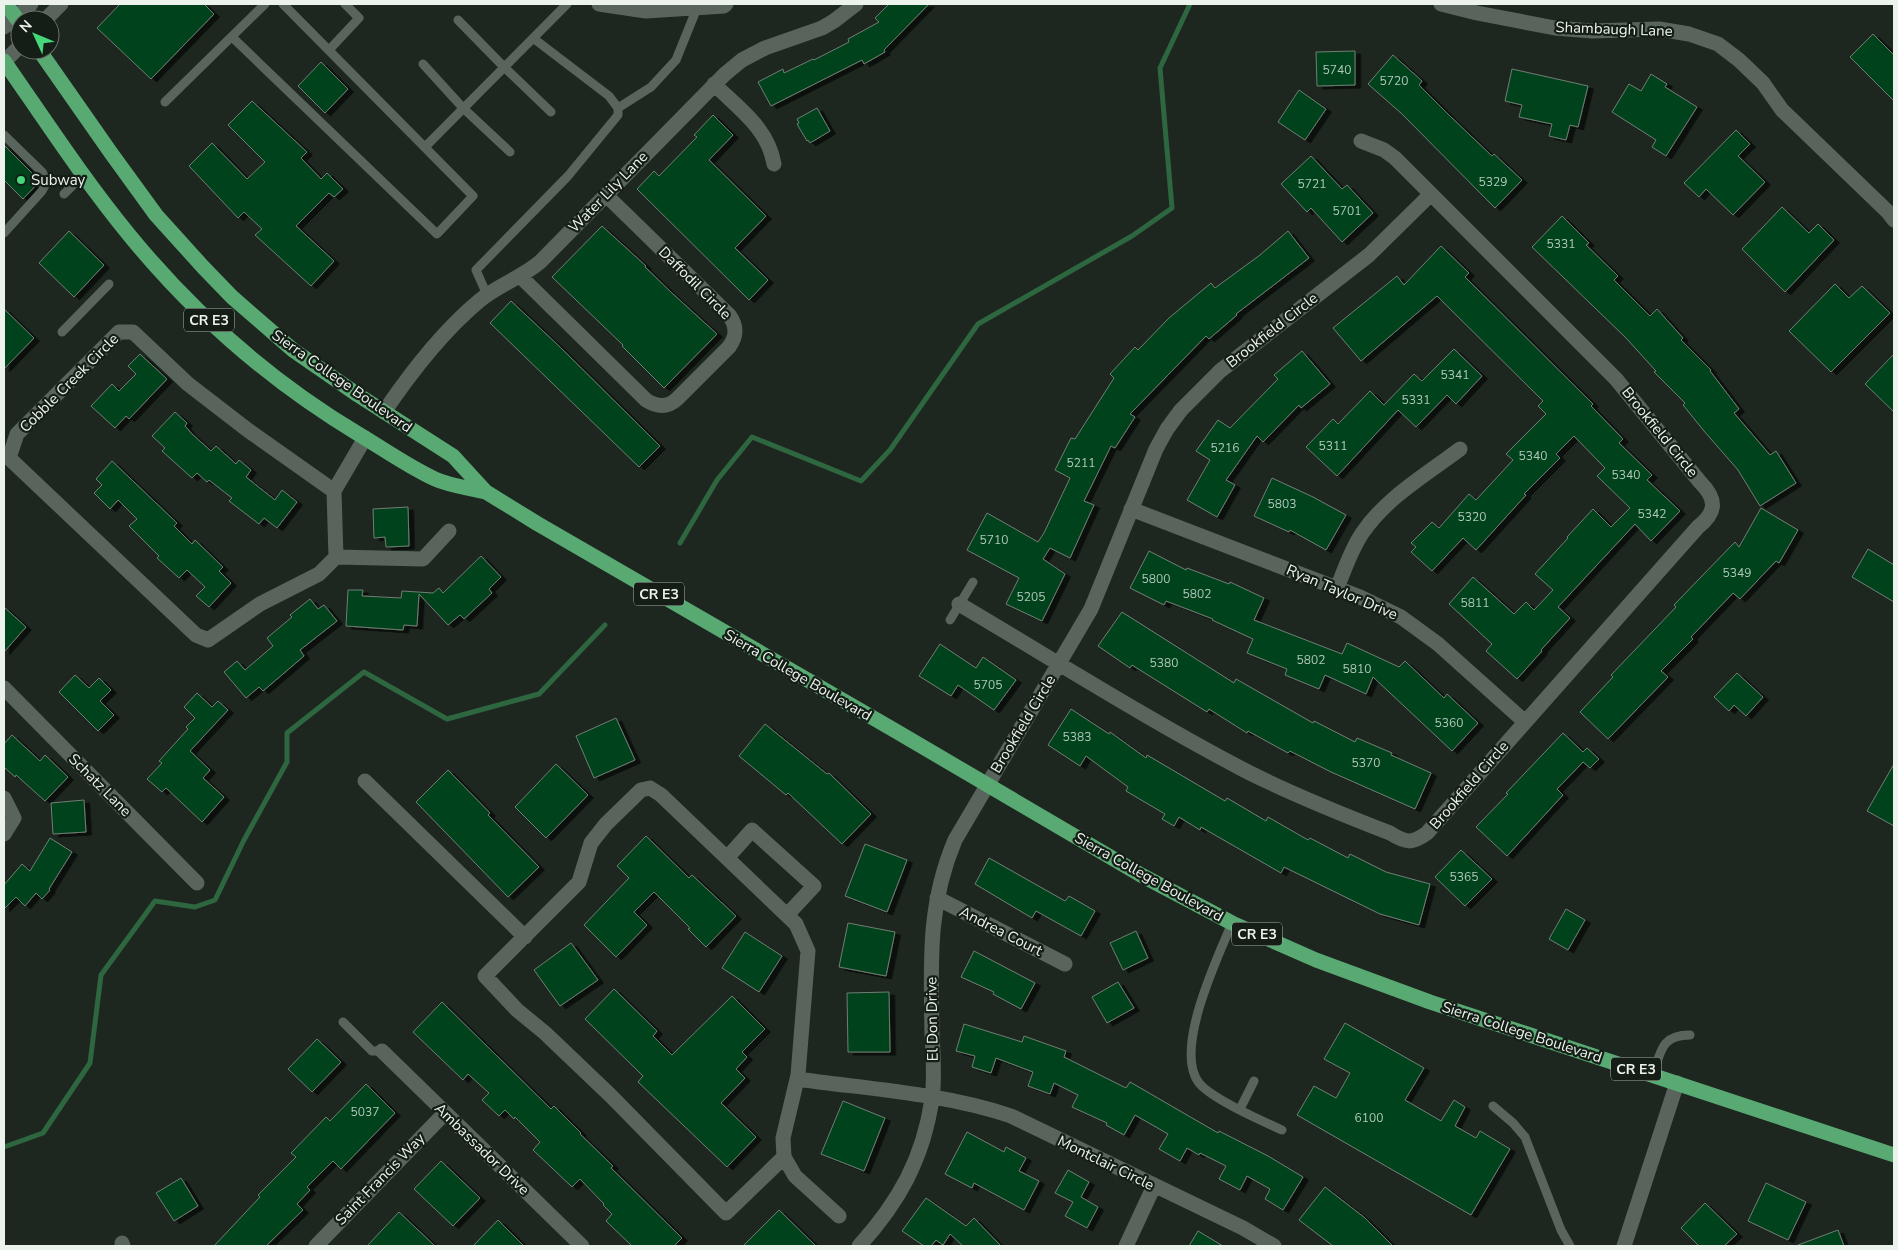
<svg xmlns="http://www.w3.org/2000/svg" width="1898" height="1250" font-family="'Nunito Sans',sans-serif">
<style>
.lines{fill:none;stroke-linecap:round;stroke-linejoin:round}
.stream{stroke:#2d663f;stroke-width:5}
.building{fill:#01431d;stroke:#717d73;filter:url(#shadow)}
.lane{stroke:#59655c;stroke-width:9}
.street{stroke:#59655c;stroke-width:15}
.secondary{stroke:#59655c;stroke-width:15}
.primary{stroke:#59a973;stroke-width:15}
.poi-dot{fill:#45d77a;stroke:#141e16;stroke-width:2}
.labels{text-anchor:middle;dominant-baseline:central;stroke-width:4.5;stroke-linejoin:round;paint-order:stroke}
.number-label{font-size:12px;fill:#b1c7b9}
.shield{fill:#141e16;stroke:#abb3ac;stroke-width:1}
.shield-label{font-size:14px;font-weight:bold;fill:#ecf3ed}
.street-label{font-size:15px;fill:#ecf3ed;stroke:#141e16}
.poi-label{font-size:15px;fill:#ecf3ed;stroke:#141e16;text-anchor:start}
</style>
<defs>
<filter id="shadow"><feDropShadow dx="5.5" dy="3" stdDeviation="0" flood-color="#0009"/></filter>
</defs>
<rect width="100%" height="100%" fill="#1d2720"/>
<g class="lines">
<path class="stream" d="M 680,543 L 717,480 L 752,437 L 861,481 L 890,450 L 978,324 L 1132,236 L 1172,208 L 1160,68 L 1190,4
M 4,1147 L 43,1133 L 90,1063 L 101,975 L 155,901 L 195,907 L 215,900 L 244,840 L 287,762 L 287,733 L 364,672 L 447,719 L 539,694 L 605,625"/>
</g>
<path class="building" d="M 120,4 L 204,4 L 214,14 L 151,79 L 97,28 Z
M 889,4 L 929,4 L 884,50 L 885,52 L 864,64 L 862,60 L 771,106 L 758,82 L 783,69 L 784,73 L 813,59 L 814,60 L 849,42 L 848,39 L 879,22 L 875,18 Z
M 1873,34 L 1894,55 L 1894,101 L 1850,57 Z
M 1355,51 L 1355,85 L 1317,86 L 1316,52 Z
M 1393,55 L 1422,81 L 1419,85 L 1451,117 L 1492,156 L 1494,154 L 1522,180 L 1495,208 L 1402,114 L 1368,84 Z
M 321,62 L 348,89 L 325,113 L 298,86 Z
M 1512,69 L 1588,86 L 1578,127 L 1570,125 L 1566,140 L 1549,136 L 1552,124 L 1519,117 L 1522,105 L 1505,101 Z
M 1651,74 L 1667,84 L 1665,87 L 1697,107 L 1666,156 L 1652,147 L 1656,140 L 1612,112 L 1629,84 L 1641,91 Z
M 1299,90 L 1326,109 L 1305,140 L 1278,122 Z
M 252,101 L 307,152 L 301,158 L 321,179 L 327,173 L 343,189 L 334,197 L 329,193 L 296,226 L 334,261 L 311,286 L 255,235 L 262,229 L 244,212 L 238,218 L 189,166 L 212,143 L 247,179 L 265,162 L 228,125 Z
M 817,108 L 830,131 L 810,143 L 808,140 L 807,141 L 797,124 L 799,123 L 797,119 Z
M 713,115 L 733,135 L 709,160 L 766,216 L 735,248 L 768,280 L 749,300 L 637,189 L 654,171 L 659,176 L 697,137 L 694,135 Z
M 1736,130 L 1750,144 L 1738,156 L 1765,182 L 1733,215 L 1706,189 L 1699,197 L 1684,183 Z
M 4,145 L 40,181 L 23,199 L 4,180 Z
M 1311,156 L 1342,189 L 1347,185 L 1373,213 L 1342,242 L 1311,208 L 1307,212 L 1281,184 Z
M 1782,207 L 1809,233 L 1818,224 L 1834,240 L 1785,292 L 1742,249 Z
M 1562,216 L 1589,243 L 1586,245 L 1618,276 L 1614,280 L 1650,316 L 1657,309 L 1683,338 L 1681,340 L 1711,370 L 1710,371 L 1739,409 L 1734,413 L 1770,455 L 1776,451 L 1796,483 L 1760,506 L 1738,470 L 1704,431 L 1683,405 L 1685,403 L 1654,372 L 1656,371 L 1626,338 L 1532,247 Z
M 602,226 L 646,266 L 645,267 L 673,294 L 717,334 L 664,388 L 622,346 L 623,345 L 552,277 Z
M 69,231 L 104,265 L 74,297 L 39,263 Z
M 1288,231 L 1309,258 L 1236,314 L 1237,315 L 1209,339 L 1206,336 L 1130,414 L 1135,417 L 1115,448 L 1111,446 L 1084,501 L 1094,505 L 1070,558 L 1050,548 L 1043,559 L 1065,574 L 1042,621 L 1006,604 L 1019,578 L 967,550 L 987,513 L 1038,542 L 1044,533 L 1070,478 L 1055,470 L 1071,438 L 1075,439 L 1114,378 L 1110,374 L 1135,347 L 1138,350 L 1169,318 L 1211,283 L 1215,288 L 1260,255 Z
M 1441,246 L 1469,273 L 1465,277 L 1593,404 L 1591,406 L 1623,439 L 1619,443 L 1652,475 L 1647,480 L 1680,511 L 1651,541 L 1635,524 L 1558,607 L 1570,618 L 1541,650 L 1542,651 L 1517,679 L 1486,651 L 1492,644 L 1449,604 L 1473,577 L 1514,614 L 1526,602 L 1534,610 L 1553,590 L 1535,574 L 1568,538 L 1567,537 L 1593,509 L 1611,527 L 1630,508 L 1597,476 L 1605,468 L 1574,436 L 1556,454 L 1560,458 L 1524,494 L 1526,495 L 1476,550 L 1463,538 L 1432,571 L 1411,552 L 1416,547 L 1411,543 L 1432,522 L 1439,528 L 1469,494 L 1476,500 L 1513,460 L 1506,454 L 1546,414 L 1538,406 L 1543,401 L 1437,296 L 1361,361 L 1333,328 L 1397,276 L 1404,285 Z
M 1835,284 L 1849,298 L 1862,286 L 1890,313 L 1831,372 L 1789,331 Z
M 511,301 L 560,347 L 660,446 L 639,467 L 490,323 Z
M 4,309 L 34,338 L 4,369 Z
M 1454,349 L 1482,376 L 1456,404 L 1447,395 L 1416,427 L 1398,410 L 1337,476 L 1306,447 L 1333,419 L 1338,424 L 1370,391 L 1384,405 L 1414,374 L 1422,381 Z
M 1302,351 L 1330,384 L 1301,408 L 1299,405 L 1263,442 L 1257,436 L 1226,480 L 1235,485 L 1217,517 L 1187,500 L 1210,460 L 1196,451 L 1218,420 L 1230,428 L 1278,379 L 1274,375 Z
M 140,354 L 167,379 L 129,419 L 126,416 L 115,428 L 91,406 L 112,384 L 119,391 L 136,374 L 128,366 Z
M 1894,354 L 1894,412 L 1865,384 Z
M 175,412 L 187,423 L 185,426 L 192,434 L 211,451 L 216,446 L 236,464 L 239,460 L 251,470 L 246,477 L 275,500 L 282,490 L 297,502 L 277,528 L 264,518 L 259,524 L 229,501 L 232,498 L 209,480 L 207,482 L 197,473 L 192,478 L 162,451 L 165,448 L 152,436 Z
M 112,461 L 177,523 L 174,526 L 192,544 L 195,540 L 223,567 L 219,571 L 231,583 L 209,607 L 196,596 L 205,587 L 187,570 L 179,578 L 157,558 L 159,556 L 129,526 L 137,519 L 118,500 L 110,509 L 94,493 L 102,485 L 96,479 Z
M 1272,478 L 1313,497 L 1346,515 L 1326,550 L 1290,530 L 1289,532 L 1254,516 Z
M 408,507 L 409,546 L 386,547 L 385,537 L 374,538 L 373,509 Z
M 1761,508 L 1798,530 L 1779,563 L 1776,561 L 1740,599 L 1733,593 L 1691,637 L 1693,639 L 1661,671 L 1668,677 L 1608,739 L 1580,712 L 1613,677 L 1611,675 L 1676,607 L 1674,605 L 1700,578 L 1735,542 L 1739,547 Z
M 1868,549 L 1894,565 L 1894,602 L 1852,577 Z
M 1149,551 L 1186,570 L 1187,568 L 1229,584 L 1230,582 L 1264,598 L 1254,620 L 1342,654 L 1347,643 L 1399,667 L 1405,661 L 1444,698 L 1447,694 L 1478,723 L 1452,751 L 1373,677 L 1366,694 L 1325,675 L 1319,689 L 1285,675 L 1287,669 L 1247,653 L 1253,639 L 1212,620 L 1213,619 L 1166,601 L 1164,605 L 1130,588 Z
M 481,556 L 501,577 L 489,589 L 492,593 L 464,619 L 460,615 L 448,625 L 419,594 L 417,626 L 404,625 L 403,630 L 346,626 L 348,590 L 363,590 L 362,596 L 401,598 L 402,591 L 433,593 L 439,588 L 443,593 Z
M 310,599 L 318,609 L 324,605 L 337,621 L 300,650 L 304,656 L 263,691 L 259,687 L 246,698 L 224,672 L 237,661 L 245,670 L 273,646 L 267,638 L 292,617 L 290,615 Z
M 4,607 L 26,627 L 4,652 Z
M 1122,612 L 1234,683 L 1236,679 L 1313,723 L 1314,721 L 1355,742 L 1357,738 L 1392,753 L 1391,755 L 1431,773 L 1415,809 L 1331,772 L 1290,751 L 1288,753 L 1248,731 L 1247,733 L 1209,709 L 1207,712 L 1132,665 L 1130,668 L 1098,646 Z
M 940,644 L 976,668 L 983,657 L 1016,680 L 994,710 L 958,685 L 951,696 L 919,676 Z
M 1737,673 L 1763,697 L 1746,716 L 1734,705 L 1729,711 L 1714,697 Z
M 75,675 L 89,688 L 99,678 L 111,690 L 100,701 L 114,715 L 98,731 L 59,692 Z
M 197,693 L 212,707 L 218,701 L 228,710 L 190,751 L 210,770 L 203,778 L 224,797 L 202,822 L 166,788 L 162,792 L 147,779 L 162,763 L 159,761 L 188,729 L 186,727 L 195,718 L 184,707 Z
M 1071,709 L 1109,734 L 1110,732 L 1146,758 L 1147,755 L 1225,801 L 1227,798 L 1266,821 L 1268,817 L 1308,840 L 1310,838 L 1348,858 L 1350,854 L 1386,872 L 1430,884 L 1419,925 L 1380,914 L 1284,867 L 1281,873 L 1201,827 L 1200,830 L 1179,817 L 1174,826 L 1162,819 L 1165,814 L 1126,791 L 1128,787 L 1086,756 L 1080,766 L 1048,745 Z
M 616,718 L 635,760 L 594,778 L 576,736 Z
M 765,724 L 827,774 L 829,773 L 871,814 L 842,844 L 788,793 L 786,795 L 739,756 Z
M 1563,733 L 1583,752 L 1587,748 L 1599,759 L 1590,768 L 1583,762 L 1557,789 L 1563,795 L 1507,856 L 1476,827 L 1508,794 L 1506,793 Z
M 12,735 L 40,761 L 45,755 L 68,777 L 45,801 L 16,775 L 15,777 L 4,767 L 4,744 Z
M 556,764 L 588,795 L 546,838 L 515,807 Z
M 1894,764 L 1894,826 L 1867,811 Z
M 448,770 L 490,813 L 488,815 L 539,867 L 508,897 L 416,802 Z
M 84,800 L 86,832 L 53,834 L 51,803 Z
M 646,836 L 689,878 L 692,875 L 736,916 L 706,947 L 688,929 L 690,928 L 654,892 L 634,912 L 647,925 L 616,957 L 584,925 L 629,878 L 617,866 Z
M 50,838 L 72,852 L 49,889 L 50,890 L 42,899 L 36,893 L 25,906 L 16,897 L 4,909 L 4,885 L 22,864 L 30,871 Z
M 865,844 L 907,860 L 887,912 L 845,896 Z
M 1461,850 L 1492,879 L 1465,906 L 1435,877 Z
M 989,858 L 1065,901 L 1069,896 L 1095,911 L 1081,936 L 1036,911 L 1032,918 L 975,884 Z
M 1566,909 L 1585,920 L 1568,950 L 1549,939 Z
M 848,923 L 895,932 L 886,976 L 839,967 Z
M 1136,931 L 1148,958 L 1123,970 L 1110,943 Z
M 745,932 L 782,956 L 759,992 L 722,968 Z
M 571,943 L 598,980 L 560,1006 L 534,970 Z
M 974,951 L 1035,983 L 1021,1009 L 993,994 L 994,992 L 961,977 Z
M 1118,982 L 1134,1008 L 1107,1023 L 1092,997 Z
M 614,989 L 657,1031 L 653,1036 L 672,1055 L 732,996 L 765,1029 L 742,1052 L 747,1057 L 736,1069 L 745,1078 L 721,1103 L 756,1137 L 727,1167 L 638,1082 L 643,1076 L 585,1019 Z
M 889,992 L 890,1052 L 848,1052 L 847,993 Z
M 442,1002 L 551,1109 L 554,1106 L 581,1133 L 580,1134 L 613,1166 L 611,1168 L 682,1238 L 674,1246 L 632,1246 L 606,1221 L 612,1214 L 603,1205 L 604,1204 L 580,1179 L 572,1187 L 533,1150 L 540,1142 L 515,1117 L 514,1119 L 505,1110 L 499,1116 L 482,1100 L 489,1093 L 468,1074 L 463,1080 L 413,1032 Z
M 1345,1023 L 1424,1068 L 1405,1100 L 1441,1121 L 1454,1100 L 1465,1107 L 1455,1126 L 1476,1138 L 1480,1131 L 1510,1149 L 1471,1215 L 1297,1115 L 1314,1086 L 1336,1098 L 1350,1073 L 1324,1059 Z
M 964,1024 L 1022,1042 L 1024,1036 L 1066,1051 L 1064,1057 L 1126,1088 L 1130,1082 L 1218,1133 L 1219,1131 L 1268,1156 L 1303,1177 L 1283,1210 L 1265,1199 L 1270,1189 L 1247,1176 L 1240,1190 L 1219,1179 L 1226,1166 L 1200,1153 L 1199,1155 L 1187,1148 L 1180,1161 L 1159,1149 L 1168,1134 L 1135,1115 L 1124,1135 L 1106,1125 L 1107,1123 L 1072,1107 L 1078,1095 L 1054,1083 L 1050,1094 L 1028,1086 L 1033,1072 L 996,1058 L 991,1073 L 972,1067 L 975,1056 L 956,1051 Z
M 317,1039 L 341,1062 L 312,1092 L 288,1069 Z
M 366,1084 L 395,1113 L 341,1169 L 333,1161 L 307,1187 L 310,1190 L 297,1204 L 303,1210 L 266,1246 L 214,1246 L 260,1197 L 258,1195 L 296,1157 L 291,1153 L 326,1117 L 330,1121 Z
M 843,1101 L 885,1118 L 864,1171 L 821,1154 Z
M 967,1132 L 1004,1152 L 1006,1147 L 1026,1158 L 1019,1171 L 1039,1181 L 1024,1210 L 974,1183 L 972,1188 L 945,1174 Z
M 441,1161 L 480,1198 L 453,1226 L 414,1189 Z
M 1068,1170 L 1089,1182 L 1081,1197 L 1098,1207 L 1087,1228 L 1065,1216 L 1073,1202 L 1055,1193 Z
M 181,1178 L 198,1206 L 174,1221 L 156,1193 Z
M 1766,1183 L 1806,1202 L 1788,1240 L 1748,1221 Z
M 1325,1187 L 1365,1218 L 1393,1246 L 1333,1246 L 1299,1220 Z
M 926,1198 L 966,1226 L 974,1218 L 1001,1246 L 963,1246 L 950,1234 L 943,1245 L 936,1240 L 931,1246 L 924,1246 L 902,1231 Z
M 1705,1203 L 1737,1234 L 1724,1246 L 1699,1246 L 1681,1228 Z
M 779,1210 L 816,1246 L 743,1246 Z
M 399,1212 L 435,1246 L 367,1246 Z
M 498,1220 L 524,1246 L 473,1246 Z
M 1838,1230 L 1844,1246 L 1798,1246 L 1798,1245 Z
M 1198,1231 L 1223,1246 L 1189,1246 Z"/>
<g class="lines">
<path class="lane" d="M 458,20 L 504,67 L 551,112
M 232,37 L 437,234 L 473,196 L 283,4
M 329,50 L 359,18 L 345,4
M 423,64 L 463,108 L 510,152
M 165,102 L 265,4
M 618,108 L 651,87 L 676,60 L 697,8
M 4,135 L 42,172 L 47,181 L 42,191 L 4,233
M 425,147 L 567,4
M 64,194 L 83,175
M 487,295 L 476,270 L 568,176 L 618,115 L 618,108 L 609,96 L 533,38
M 62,332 L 109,284
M 950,620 L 973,582
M 1232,923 C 1218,957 1173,1050 1199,1083 C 1212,1099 1262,1121 1282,1130
M 343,1022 L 372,1051 L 382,1051
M 1653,1075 C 1661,1051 1661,1035 1690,1035
M 1493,1106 L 1513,1123 L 1525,1137 L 1561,1230 L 1570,1246
M 1240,1109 L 1254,1081"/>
<path class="street" d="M 599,4 L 646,11 L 724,6 L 726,4
M 1441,4 L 1477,13 L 1555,28 L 1592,31 L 1659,29 L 1689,34 L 1718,44 L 1739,60 L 1763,83 L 1782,110 L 1888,212 L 1894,220
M 714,84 C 739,109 768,128 774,164
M 521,277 L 646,400 C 657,407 667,408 677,399 L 729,347 C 737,336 737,326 729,315 L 606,195
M 384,412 C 411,372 442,332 479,301 C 498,285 521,278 540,262 L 725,74 L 742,60 L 765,48 L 822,28 L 834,21 L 856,4
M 334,491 L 249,431 L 188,384 L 133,332 L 119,332 L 17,434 L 9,458 L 196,635 L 208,640 L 260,604 L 319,574 L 336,557 L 334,491 L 365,438
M 1131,509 L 1360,597 L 1401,617 L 1438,644 L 1525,722
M 336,557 L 423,559 L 449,531
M 1337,588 C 1345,569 1351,549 1363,532 C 1387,497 1427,474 1460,449
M 959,604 C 1054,660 1147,719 1244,770 C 1291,794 1341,814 1390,833 C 1406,843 1412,844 1427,833 L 1698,527 C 1717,512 1717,499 1700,482 L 1616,379 L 1395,158 L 1384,150 L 1361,141
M 4,688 L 197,883
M 365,781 L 525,937
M 4,798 L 14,818 L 4,834
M 727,858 L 752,830 L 814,886 L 787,915
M 937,898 L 1065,964
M 382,1051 L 582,1246
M 797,1079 C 868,1089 942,1093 1011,1116 L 1243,1228 L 1274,1246
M 784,1157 L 726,1213 L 610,1095 L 545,1033 L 517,1010 L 485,976 L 579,882 L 591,843 L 606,824 L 641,790 L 650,788 L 661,795 L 796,924 L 808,951 L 798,1075 L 783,1138 L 784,1157 L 795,1176 L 839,1216
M 122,1243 L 123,1246
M 316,1246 L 445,1113
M 859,1246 C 899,1202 923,1159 932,1099 C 935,1078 933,1055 932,1034 C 931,965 927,906 955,840 L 1091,609 L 1156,449 L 1167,429 L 1181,410 L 1220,371 L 1369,255 L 1431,194
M 1126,1246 L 1154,1186
M 1624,1246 L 1677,1083"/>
<path class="secondary" d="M 45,20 L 61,4
M 4,27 L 31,4
M 4,62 L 20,46"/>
<path class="primary" d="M 6,4 L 20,23
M 39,50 L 111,153 L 156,215 L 203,267 L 232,297 L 293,350 L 358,395 L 453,456 L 486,492 L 538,524 L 894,730 L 1141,875 L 1232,923 L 1316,960 L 1430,1002 L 1894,1155
M 4,61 C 45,120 84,180 130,236 C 194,314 273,383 360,435 C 385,450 409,467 435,479 C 450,486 470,488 486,492"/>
</g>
<circle class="poi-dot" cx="21" cy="180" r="5"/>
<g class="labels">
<g class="number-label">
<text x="1337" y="70">5740</text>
<text x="1394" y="81">5720</text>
<text x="1493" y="182">5329</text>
<text x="1312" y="184">5721</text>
<text x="1347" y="211">5701</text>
<text x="1561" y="244">5331</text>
<text x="1455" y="375">5341</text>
<text x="1416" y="400">5331</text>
<text x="1333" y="446">5311</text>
<text x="1225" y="448">5216</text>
<text x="1533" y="456">5340</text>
<text x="1081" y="463">5211</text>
<text x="1626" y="475">5340</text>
<text x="1282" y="504">5803</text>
<text x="1652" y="514">5342</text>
<text x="1472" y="517">5320</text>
<text x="994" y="540">5710</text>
<text x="1737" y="573">5349</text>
<text x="1156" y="579">5800</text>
<text x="1197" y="594">5802</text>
<text x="1031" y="597">5205</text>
<text x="1475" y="603">5811</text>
<text x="1311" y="660">5802</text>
<text x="1164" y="663">5380</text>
<text x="1357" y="669">5810</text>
<text x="988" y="685">5705</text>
<text x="1449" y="723">5360</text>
<text x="1077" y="737">5383</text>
<text x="1366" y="763">5370</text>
<text x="1464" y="877">5365</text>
<text x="365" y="1112">5037</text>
<text x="1369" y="1118">6100</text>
</g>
<g class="shield">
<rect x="184" y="308.5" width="50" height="23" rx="4"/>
<rect x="634" y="582.5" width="50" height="23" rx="4"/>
<rect x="1232" y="922.5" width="50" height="23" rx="4"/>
<rect x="1611" y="1057.5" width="50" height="23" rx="4"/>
</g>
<g class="shield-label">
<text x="209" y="320">CR E3</text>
<text x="659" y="594">CR E3</text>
<text x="1257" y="934">CR E3</text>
<text x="1636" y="1069">CR E3</text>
</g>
<g class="street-label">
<text transform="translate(1614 29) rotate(2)">Shambaugh Lane</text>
<text transform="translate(608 192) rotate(-46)">Water Lily Lane</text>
<text transform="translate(695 283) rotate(45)">Daffodil Circle</text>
<text transform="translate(1272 330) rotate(-38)">Brookfield Circle</text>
<text transform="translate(342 381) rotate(35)">Sierra College Boulevard</text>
<text transform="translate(69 383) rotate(-45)">Cobble Creek Circle</text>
<text transform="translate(1660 432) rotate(51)">Brookfield Circle</text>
<text transform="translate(1342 592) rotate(23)">Ryan Taylor Drive</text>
<text transform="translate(798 675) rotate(30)">Sierra College Boulevard</text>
<text transform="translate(1023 724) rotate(-59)">Brookfield Circle</text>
<text transform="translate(100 785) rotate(45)">Schatz Lane</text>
<text transform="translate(1469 785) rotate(-49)">Brookfield Circle</text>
<text transform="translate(1149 877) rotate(29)">Sierra College Boulevard</text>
<text transform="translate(1001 931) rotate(27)">Andrea Court</text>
<text transform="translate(932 1019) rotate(-91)">El Don Drive</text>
<text transform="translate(1522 1032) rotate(18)">Sierra College Boulevard</text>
<text transform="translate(482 1149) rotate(44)">Ambassador Drive</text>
<text transform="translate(1106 1163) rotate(26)">Montclair Circle</text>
<text transform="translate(380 1179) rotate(-46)">Saint Francis Way</text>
</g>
<g class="poi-label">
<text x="31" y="180">Subway</text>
</g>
</g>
<rect width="1898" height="1250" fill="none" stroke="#ecf3ed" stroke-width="10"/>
<g transform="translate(35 35) rotate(314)"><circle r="24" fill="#141e16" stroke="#6a736c"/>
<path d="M0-4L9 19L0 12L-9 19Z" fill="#45d77a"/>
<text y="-8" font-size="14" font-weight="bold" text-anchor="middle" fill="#ecf3ed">N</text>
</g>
</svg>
